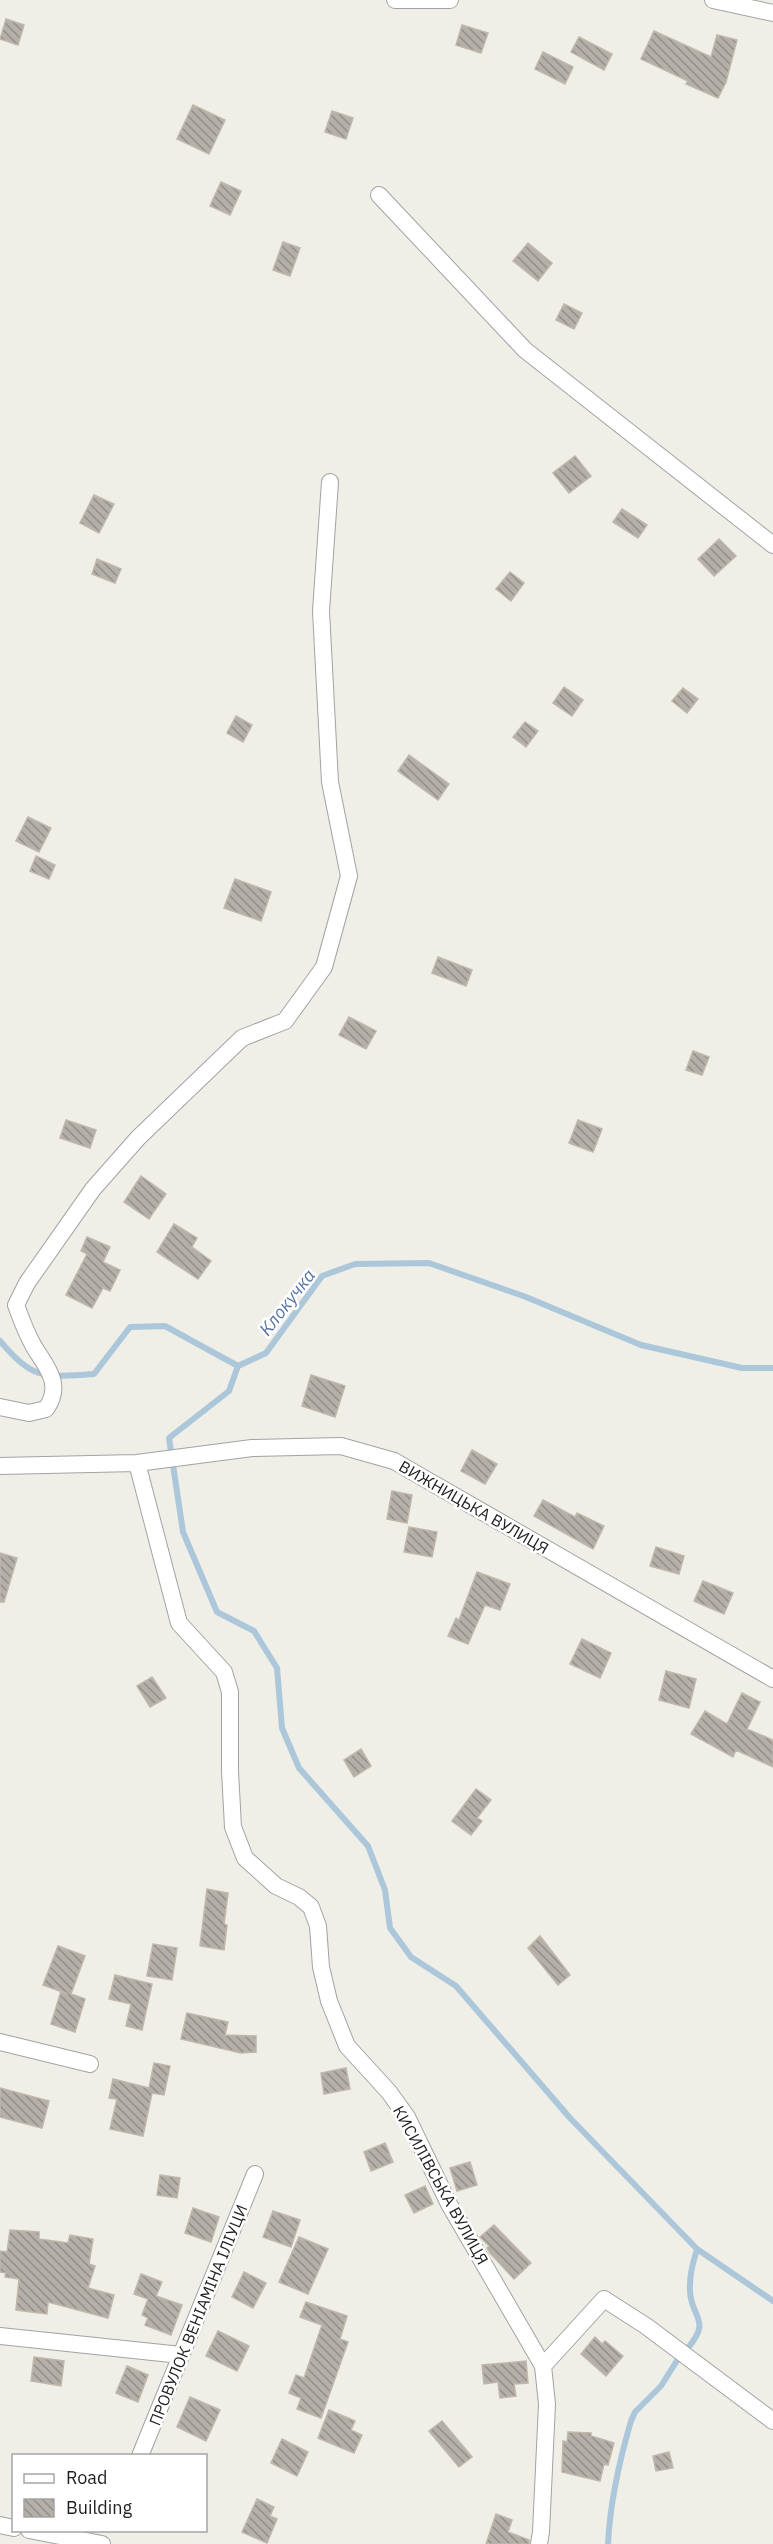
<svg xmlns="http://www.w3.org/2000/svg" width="773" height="2544" font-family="'IBM Plex Sans',sans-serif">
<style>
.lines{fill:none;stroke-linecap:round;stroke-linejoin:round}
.stream{stroke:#abc7d9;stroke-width:6}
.building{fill:url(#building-back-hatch);stroke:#c0b7aa;stroke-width:1.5}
.street-casing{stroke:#a3a3a3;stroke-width:18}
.street{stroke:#fff;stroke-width:16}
.labels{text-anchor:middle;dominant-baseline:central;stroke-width:5;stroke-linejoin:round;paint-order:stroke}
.street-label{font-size:16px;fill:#1f1f1f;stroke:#fff}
.water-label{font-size:18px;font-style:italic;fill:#5370a7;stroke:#fff}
</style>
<defs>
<pattern id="building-back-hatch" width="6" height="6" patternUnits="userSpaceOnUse" patternTransform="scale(1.5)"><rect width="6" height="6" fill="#b4b0a9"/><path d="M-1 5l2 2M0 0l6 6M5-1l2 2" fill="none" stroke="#928f89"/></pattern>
</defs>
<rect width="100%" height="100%" fill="#efeee7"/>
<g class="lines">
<path class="stream" d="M 0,1341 C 34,1381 44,1377 94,1374 L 130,1327 L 165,1326 L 238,1366 L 266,1353 L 322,1276 L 355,1264 L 429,1263 L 526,1297 L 641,1345 L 742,1368 L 773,1368
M 238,1366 L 229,1391 L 169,1438 L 183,1532 L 217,1612 L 254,1631 L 277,1668 L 282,1728 L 299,1768 L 368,1846 L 385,1890 L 390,1928 L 411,1957 L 456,1986 L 570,2118 L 697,2249 L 773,2301
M 687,2349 C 712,2320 692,2319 690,2292 C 689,2276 693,2263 697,2249
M 608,2544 C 610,2502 619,2462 631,2421 L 635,2412 L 661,2386 L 678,2359"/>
</g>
<path class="building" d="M 6,19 L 24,25 L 18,45 L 0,39 Z
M 462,25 L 488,33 L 481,53 L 456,45 Z
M 654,31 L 711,57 L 717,35 L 737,40 L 726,82 L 718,98 L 686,84 L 688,81 L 641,59 Z
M 579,37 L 612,54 L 604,70 L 571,52 Z
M 543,52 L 573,67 L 565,84 L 535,69 Z
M 193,105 L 225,120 L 209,154 L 177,139 Z
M 332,111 L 353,118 L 346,139 L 325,132 Z
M 221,182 L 241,191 L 230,215 L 210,206 Z
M 283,242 L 300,248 L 290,276 L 273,270 Z
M 528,243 L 552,263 L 538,281 L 513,261 Z
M 564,304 L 582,313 L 574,329 L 556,320 Z
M 575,456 L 591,476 L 569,493 L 553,473 Z
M 94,495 L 114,504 L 99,533 L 80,523 Z
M 622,509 L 647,525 L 638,538 L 613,522 Z
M 719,539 L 736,556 L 714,576 L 698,559 Z
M 97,559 L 121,569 L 115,583 L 92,574 Z
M 510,572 L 524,583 L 511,601 L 496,589 Z
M 564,687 L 583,700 L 572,716 L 553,703 Z
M 683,688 L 698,699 L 687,713 L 672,701 Z
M 236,716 L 252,725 L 243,742 L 227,733 Z
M 525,722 L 538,731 L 526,747 L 513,737 Z
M 409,755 L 449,784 L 438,800 L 398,771 Z
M 28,817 L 51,828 L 39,852 L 16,841 Z
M 36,856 L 55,865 L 49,879 L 30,871 Z
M 235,879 L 271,892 L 261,921 L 224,908 Z
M 438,957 L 472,970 L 466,986 L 432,973 Z
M 349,1017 L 376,1031 L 366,1049 L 339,1035 Z
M 693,1051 L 709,1057 L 702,1075 L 686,1070 Z
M 66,1120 L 96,1130 L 90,1148 L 60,1138 Z
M 578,1120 L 602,1129 L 593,1152 L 569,1143 Z
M 141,1176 L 166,1194 L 149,1219 L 124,1202 Z
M 174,1224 L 197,1238 L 192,1247 L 211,1261 L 198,1279 L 157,1252 Z
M 87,1237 L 110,1247 L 103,1262 L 120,1270 L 110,1291 L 103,1288 L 92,1308 L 66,1295 L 87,1254 L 81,1251 Z
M 311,1375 L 345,1386 L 335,1417 L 302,1406 Z
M 472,1450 L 497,1464 L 485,1484 L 461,1471 Z
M 392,1491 L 412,1495 L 407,1523 L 387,1519 Z
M 543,1500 L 575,1517 L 577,1513 L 604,1526 L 593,1549 L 534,1516 Z
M 409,1527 L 437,1532 L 432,1557 L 404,1552 Z
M 656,1547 L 684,1556 L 679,1574 L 650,1566 Z
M 0,1553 L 17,1558 L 4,1602 L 0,1602 Z
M 477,1572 L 510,1584 L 500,1610 L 485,1605 L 468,1644 L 448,1636 L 456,1618 L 459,1620 Z
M 703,1581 L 733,1593 L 724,1614 L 694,1601 Z
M 582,1639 L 611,1653 L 600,1678 L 570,1664 Z
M 666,1671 L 696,1679 L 689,1708 L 659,1700 Z
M 152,1677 L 166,1698 L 150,1707 L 137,1686 Z
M 742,1693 L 760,1702 L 747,1729 L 773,1740 L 773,1767 L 736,1750 L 733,1757 L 691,1734 L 705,1711 L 727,1724 Z
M 361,1749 L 371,1766 L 354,1777 L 344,1760 Z
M 476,1789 L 491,1800 L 477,1818 L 482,1821 L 471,1835 L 452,1821 Z
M 207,1889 L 228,1893 L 224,1924 L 227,1925 L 224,1950 L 200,1946 Z
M 540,1936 L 570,1975 L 558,1985 L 528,1948 Z
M 153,1944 L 177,1948 L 172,1980 L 147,1976 Z
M 58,1946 L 85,1956 L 71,1994 L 85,1999 L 75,2032 L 51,2024 L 61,1991 L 68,1994 L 43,1985 Z
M 115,1975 L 152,1984 L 142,2030 L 126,2026 L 131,2004 L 109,1999 Z
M 187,2013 L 228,2022 L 225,2035 L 256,2036 L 256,2052 L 241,2053 L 181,2039 Z
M 154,2063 L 170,2066 L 164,2095 L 152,2093 L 143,2136 L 110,2129 L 117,2099 L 109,2098 L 113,2079 L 149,2088 Z
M 346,2068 L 350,2089 L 324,2094 L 321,2073 Z
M 0,2088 L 49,2101 L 42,2128 L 0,2117 Z
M 385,2143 L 393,2162 L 371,2171 L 364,2152 Z
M 470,2162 L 477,2185 L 457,2191 L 450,2168 Z
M 160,2175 L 180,2178 L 177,2198 L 157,2195 Z
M 425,2186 L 433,2204 L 414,2213 L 405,2195 Z
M 193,2208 L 219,2217 L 211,2242 L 185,2233 Z
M 273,2211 L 300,2220 L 291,2247 L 263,2237 Z
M 494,2225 L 531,2263 L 514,2279 L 490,2253 L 487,2248 L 489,2246 L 480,2237 Z
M 10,2230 L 39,2232 L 39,2239 L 68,2243 L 70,2235 L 93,2239 L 89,2264 L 95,2266 L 88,2288 L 114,2295 L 108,2318 L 48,2302 L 47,2314 L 16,2310 L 19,2279 L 5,2277 L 6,2273 L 0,2272 L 0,2251 L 7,2252 Z
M 299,2237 L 328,2249 L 308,2294 L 279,2282 Z
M 244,2272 L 266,2283 L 253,2308 L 232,2297 Z
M 141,2274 L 162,2282 L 156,2296 L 182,2305 L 171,2335 L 145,2325 L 148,2318 L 142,2315 L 148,2299 L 134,2294 Z
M 306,2302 L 347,2316 L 340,2339 L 348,2342 L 321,2418 L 297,2409 L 301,2398 L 289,2393 L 296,2375 L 304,2378 L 322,2325 L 300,2317 Z
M 218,2331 L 249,2346 L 237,2371 L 206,2356 Z
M 595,2337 L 602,2344 L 605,2341 L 623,2356 L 606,2376 L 581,2354 Z
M 34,2357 L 64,2361 L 61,2386 L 31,2381 Z
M 526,2361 L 528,2383 L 514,2384 L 516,2396 L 500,2398 L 498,2382 L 484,2384 L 482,2365 Z
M 127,2366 L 148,2375 L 138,2402 L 116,2393 Z
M 190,2397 L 220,2410 L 206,2441 L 177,2427 Z
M 329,2410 L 355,2421 L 351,2430 L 362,2435 L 354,2453 L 318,2438 Z
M 442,2421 L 472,2457 L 459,2467 L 429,2431 Z
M 568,2432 L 591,2433 L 591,2436 L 614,2443 L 608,2465 L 604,2464 L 600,2481 L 562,2472 L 563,2441 L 567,2442 Z
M 282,2439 L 308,2452 L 297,2476 L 271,2463 Z
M 669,2452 L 673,2468 L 656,2471 L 653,2456 Z
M 257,2499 L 274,2507 L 270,2516 L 277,2519 L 267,2543 L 242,2532 Z
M 496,2514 L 512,2520 L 508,2532 L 529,2540 L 529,2544 L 486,2544 Z"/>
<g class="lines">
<defs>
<path id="street" d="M 395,0 L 450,0
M 713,0 L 773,13
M 379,195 L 525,350 L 773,545
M 0,1407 L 29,1413 L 46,1409 C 64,1383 45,1366 33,1345 C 26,1332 21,1319 16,1305 L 27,1283 L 93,1189 L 138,1138 L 242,1038 L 285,1021 L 324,967 L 349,876 L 330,782 L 321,611 L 330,482
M 137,1463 L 179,1623 L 224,1672 L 230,1692 L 230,1771 L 233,1827 L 245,1858 L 276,1886 L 299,1897 L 311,1907 L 318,1926 L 321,1967 L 329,2001 L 347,2046 L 389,2092 L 407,2117 L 449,2204 L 543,2366 L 547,2404 L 541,2532 L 539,2544
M 0,1466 L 137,1463 L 252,1448 L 341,1446 L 394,1461 L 773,1679
M 0,2042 L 90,2064
M 0,2336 L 181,2355
M 543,2366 L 604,2299 L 646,2326 L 773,2421
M 140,2456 L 255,2174
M 0,2525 L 14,2528
M 29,2530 L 102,2544"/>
</defs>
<use href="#street" class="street-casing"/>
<use href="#street" class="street"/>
</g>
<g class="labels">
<g class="street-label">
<text transform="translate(474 1507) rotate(30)">ВИЖНИЦЬКА ВУЛИЦЯ</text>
<text transform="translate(441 2185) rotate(61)">КИСИЛІВСЬКА ВУЛИЦЯ</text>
<text transform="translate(198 2315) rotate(-68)">ПРОВУЛОК ВЕНІАМІНА ІЛІУЦИ</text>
</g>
<g class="water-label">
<text transform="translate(287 1302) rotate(-52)">Клокучка</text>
</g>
</g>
<rect x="12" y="2454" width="195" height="78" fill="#ffffff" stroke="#a5a5a5" stroke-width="1.5"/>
<rect x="24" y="2474" width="30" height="9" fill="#ffffff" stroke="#a5a5a5" stroke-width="1.5"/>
<text x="66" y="2484" font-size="18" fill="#1f1f1f">Road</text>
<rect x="24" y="2499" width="30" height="18" fill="url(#building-back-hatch)" stroke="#a5a5a5" stroke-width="1.5"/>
<text x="66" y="2514" font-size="18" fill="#1f1f1f">Building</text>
</svg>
